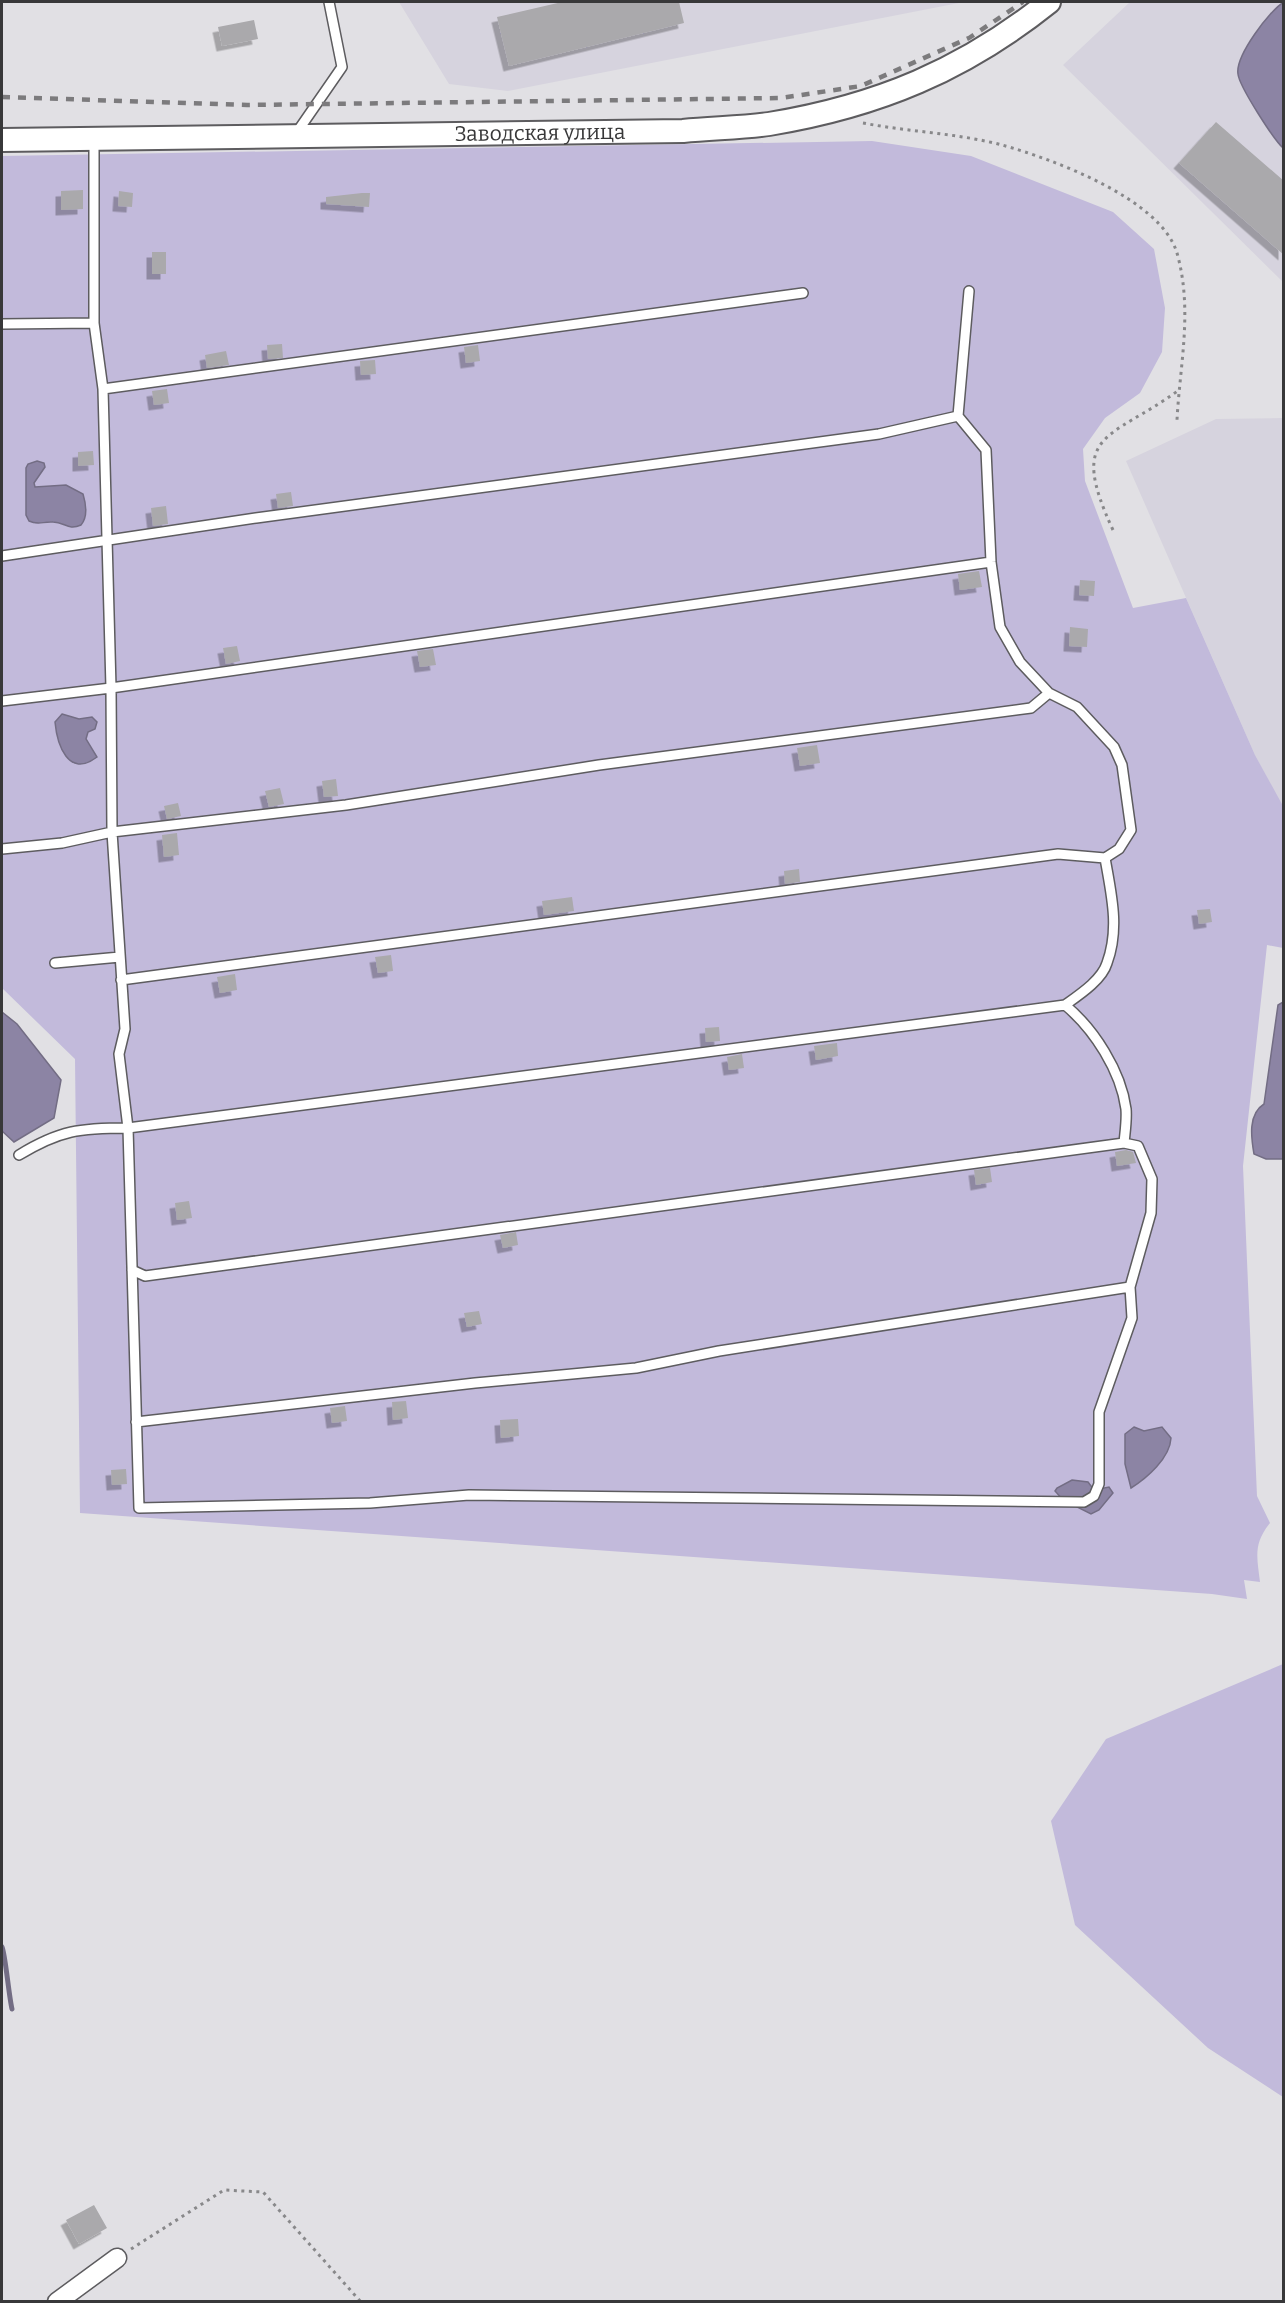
<svg xmlns="http://www.w3.org/2000/svg" width="1285" height="2303" font-family="Bitter,serif">
<style>
.built{fill:#d6d3de}
.green{fill:#c2badb}
.water{fill:#8c84a4;stroke:#736d84;stroke-width:1.5}
.lines{fill:none;stroke-linecap:round;stroke-linejoin:round}
.stream{stroke:#736d84;stroke-width:5}
.building{fill:#aaa9ac;filter:url(#shadow)}
.service-casing{stroke:#5d5c5f;stroke-width:12}
.minor-casing{stroke:#5d5c5f;stroke-width:21}
.tertiary-casing{stroke:#5d5c5f;stroke-width:26}
.path{stroke:#88888a;stroke-width:3;stroke-dasharray:3 4.5;stroke-linecap:butt}
.service{stroke:#fff;stroke-width:9}
.minor{stroke:#fff;stroke-width:18}
.tertiary{stroke:#fff;stroke-width:22}
.rail{stroke:#7c7b7d;stroke-width:4.5;stroke-dasharray:8 8;stroke-linecap:butt}
.labels{text-anchor:middle;dominant-baseline:central;stroke-width:5;stroke-linejoin:round;paint-order:stroke}
.street-label{font-size:21px;fill:#383839;stroke:#e1e0e4}
</style>
<defs>
<filter id="shadow"><feDropShadow dx="-5.5" dy="5.5" stdDeviation="0" flood-color="#0004"/></filter>
</defs>
<rect width="100%" height="100%" fill="#e1e0e4"/>
<path class="built" d="M 399,2 L 964,2 L 508,91 L 449,84 Z
M 1130,2 L 1283,2 L 1283,282 L 1063,65 Z
M 1283,418 L 1284,806 L 1282,806 L 1255,755 L 1126,461 L 1216,419 Z"/>
<path class="green" d="M 872,141 L 971,156 L 1113,212 L 1154,249 L 1165,308 L 1162,352 L 1140,393 L 1105,418 L 1083,449 L 1085,481 L 1133,608 L 1186,598 L 1255,755 L 1283,806 L 1283,948 L 1267,945 L 1243,1166 L 1257,1496 L 1270,1523 C 1253,1544 1257,1557 1260,1582 L 1244,1580 L 1247,1599 L 1212,1594 L 80,1513 L 75,1059 L 2,988 L 2,156 Z
M 1283,1664 L 1283,2097 L 1208,2048 L 1075,1925 L 1051,1821 L 1106,1739 Z"/>
<path class="water" d="M 1284,2 L 1284,148 L 1283,148 C 1274,140 1239,86 1238,74 C 1235,56 1270,10 1284,2 Z
M 37,461 L 44,463 L 45,467 L 34,483 L 35,487 L 66,485 L 83,494 C 86,504 88,517 81,525 C 68,531 65,522 53,522 C 43,521 39,526 29,521 L 26,515 L 26,468 L 28,464 Z
M 62,714 L 79,719 L 92,717 L 97,722 L 95,729 L 88,732 L 86,739 L 97,757 C 68,779 57,744 55,722 Z
M 1283,1002 L 1283,1159 L 1266,1159 L 1254,1154 C 1251,1137 1248,1114 1264,1104 L 1278,1005 Z
M 2,1012 L 17,1024 L 61,1080 L 54,1118 L 14,1142 L 2,1131 Z
M 1134,1427 L 1144,1431 L 1162,1427 L 1171,1438 C 1170,1458 1147,1478 1131,1488 L 1125,1464 L 1125,1434 Z
M 1072,1480 L 1088,1482 L 1094,1490 L 1109,1487 L 1113,1493 L 1099,1510 L 1091,1514 L 1063,1500 L 1055,1491 L 1057,1488 Z"/>
<g class="lines">
<path class="stream" d="M 2,1947 C 5,1952 9,1997 12,2009"/>
</g>
<path class="building" d="M 562,2 L 679,2 L 684,23 L 509,66 L 497,17 Z
M 254,20 L 258,39 L 222,46 L 218,27 Z
M 1216,122 L 1284,181 L 1284,255 L 1179,163 Z
M 83,190 L 83,209 L 61,210 L 61,191 Z
M 119,191 L 133,193 L 132,207 L 118,206 Z
M 362,193 L 370,193 L 369,207 L 326,204 L 326,197 Z
M 152,252 L 166,252 L 166,274 L 152,274 Z
M 282,344 L 283,358 L 268,359 L 267,345 Z
M 478,345 L 480,361 L 466,363 L 464,347 Z
M 226,351 L 229,365 L 207,368 L 205,355 Z
M 375,360 L 376,374 L 361,375 L 360,361 Z
M 167,389 L 169,403 L 154,405 L 152,391 Z
M 93,451 L 94,465 L 78,466 L 78,452 Z
M 291,492 L 293,506 L 278,508 L 276,494 Z
M 166,506 L 168,524 L 153,526 L 151,508 Z
M 979,571 L 982,587 L 960,590 L 958,574 Z
M 1080,580 L 1095,581 L 1094,596 L 1079,595 Z
M 1070,627 L 1088,629 L 1087,647 L 1069,646 Z
M 237,646 L 240,661 L 226,664 L 223,648 Z
M 433,649 L 436,665 L 420,667 L 417,651 Z
M 817,745 L 820,763 L 800,766 L 797,748 Z
M 336,779 L 338,796 L 324,797 L 322,781 Z
M 280,788 L 284,804 L 269,807 L 265,791 Z
M 178,803 L 181,816 L 167,819 L 164,806 Z
M 177,833 L 179,855 L 164,857 L 162,835 Z
M 799,869 L 800,882 L 785,884 L 784,871 Z
M 572,897 L 574,911 L 544,915 L 542,901 Z
M 1210,909 L 1212,922 L 1199,924 L 1197,910 Z
M 391,955 L 393,971 L 378,973 L 375,957 Z
M 235,974 L 237,990 L 220,993 L 217,977 Z
M 719,1027 L 720,1041 L 706,1042 L 705,1028 Z
M 837,1043 L 838,1056 L 816,1060 L 814,1046 Z
M 742,1054 L 744,1068 L 729,1070 L 727,1057 Z
M 1126,1150 L 1133,1152 L 1136,1163 L 1117,1166 L 1115,1152 Z
M 990,1168 L 992,1182 L 976,1185 L 974,1170 Z
M 189,1201 L 192,1218 L 177,1220 L 175,1203 Z
M 516,1232 L 518,1245 L 503,1248 L 500,1235 Z
M 479,1311 L 482,1324 L 467,1327 L 464,1313 Z
M 406,1401 L 408,1418 L 393,1420 L 392,1402 Z
M 345,1406 L 347,1421 L 332,1423 L 330,1408 Z
M 518,1419 L 519,1436 L 501,1438 L 500,1420 Z
M 126,1469 L 127,1484 L 112,1485 L 111,1470 Z
M 94,2205 L 107,2228 L 79,2244 L 66,2220 Z"/>
<g class="lines">
<defs>
<path id="service" d="M 295,135 L 342,67 L 329,2
M 94,140 L 94,323 L 103,389 L 111,688 L 112,832 L 125,1029 L 119,1054 L 128,1128 L 139,1508 L 370,1503 L 469,1495 L 1084,1502 L 1094,1496 L 1099,1484 L 1099,1412 L 1132,1318 L 1130,1287
M 2,324 L 94,323
M 103,389 L 803,293
M 2,556 L 256,518 L 879,434 L 958,416
M 2,701 L 111,688 L 991,562
M 2,849 L 62,843 L 112,832 L 346,805 L 599,765 L 1031,708 L 1049,693
M 55,963 L 120,957
M 121,980 L 1058,854 L 1105,858
M 19,1155 C 60,1130 80,1128 128,1128 L 1065,1005
M 132,1270 L 145,1276 L 1124,1143
M 136,1422 L 475,1383 L 636,1368 L 719,1351 L 1130,1287 L 1151,1213 L 1152,1179 L 1138,1146 L 1124,1143 C 1125,1132 1127,1120 1126,1109 C 1121,1071 1094,1029 1065,1005 C 1079,995 1102,980 1107,963 C 1120,928 1111,893 1105,858 L 1119,849 L 1131,830 L 1122,765 L 1114,747 L 1077,707 L 1049,693 L 1020,662 L 1000,627 L 991,562 L 986,450 L 958,416 L 969,291"/>
<path id="minor" d="M 57,2302 L 117,2258"/>
<g id="tertiary">
<path id="s1" d="M 2,140 L 683,131 C 712,128 741,128 769,124 C 878,106 964,70 1049,2"/>
</g>
</defs>
<use href="#service" class="service-casing"/>
<use href="#minor" class="minor-casing"/>
<use href="#tertiary" class="tertiary-casing"/>
<path class="path" d="M 863,123 C 909,132 957,133 1002,145 C 1053,159 1161,199 1177,253 C 1193,310 1180,363 1177,420
M 1113,530 C 1067,431 1109,441 1179,390
M 131,2249 L 224,2190 L 263,2192 L 361,2302"/>
<use href="#service" class="service"/>
<use href="#minor" class="minor"/>
<use href="#tertiary" class="tertiary"/>
<path class="rail" d="M 2,97 L 247,105 L 781,98 L 861,86 L 969,38 L 1023,2"/>
</g>
<g class="labels">
<g class="street-label">
<text stroke="none"><textPath href="#s1" startOffset="538">Заводская улица</textPath></text>
</g>
</g>
<rect width="1285" height="2303" fill="none" stroke="#383839" stroke-width="6"/>
</svg>
